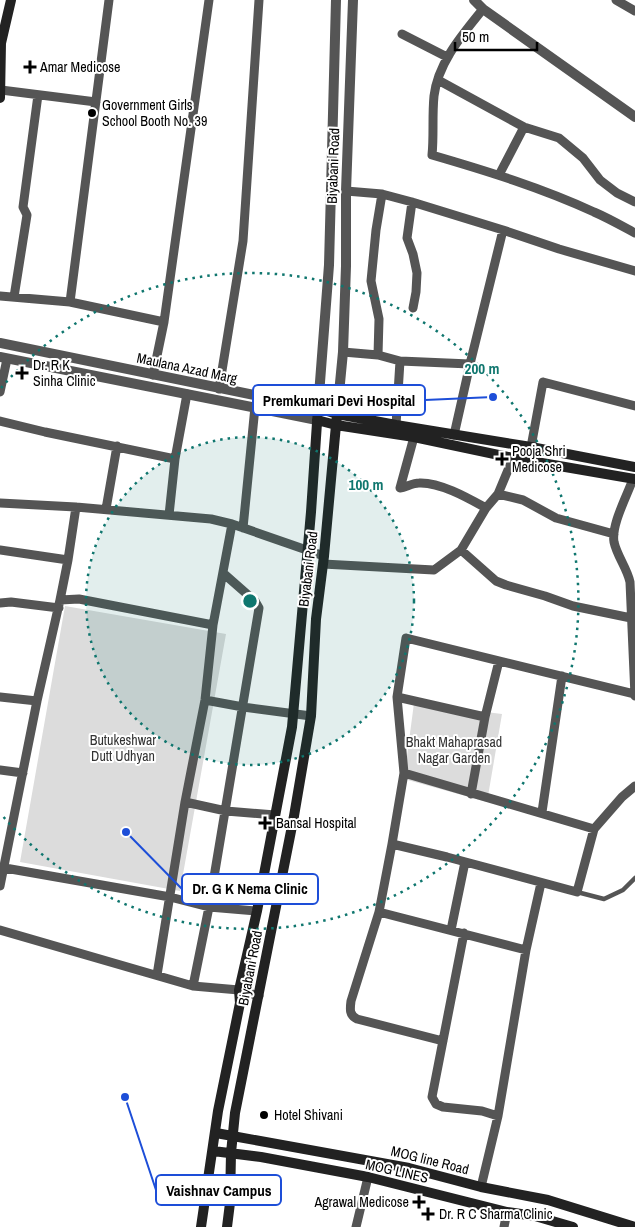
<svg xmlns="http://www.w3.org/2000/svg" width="635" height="1227" font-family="'Archivo Narrow',sans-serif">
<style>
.green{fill:#dcdcdc}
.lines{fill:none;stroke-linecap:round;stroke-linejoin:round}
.service{stroke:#555;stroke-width:4.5}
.minor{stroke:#555;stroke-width:9}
.tertiary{stroke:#555;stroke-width:10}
.secondary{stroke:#222;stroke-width:10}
.ring{fill:none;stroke:#0f766e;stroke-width:2.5;stroke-dasharray:2.5 5}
.poi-dot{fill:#000;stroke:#fff;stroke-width:2}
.labels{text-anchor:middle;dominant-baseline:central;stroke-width:4;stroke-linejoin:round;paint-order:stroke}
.poi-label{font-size:14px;fill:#000;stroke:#fff;text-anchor:start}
.street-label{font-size:14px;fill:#000;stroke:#fff}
.park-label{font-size:14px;fill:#333;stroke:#fff}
.centre{fill:#0f766e;stroke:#fff;stroke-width:2.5}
.ring-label{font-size:15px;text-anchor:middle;font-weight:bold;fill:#0f766e;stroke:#fff;stroke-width:4;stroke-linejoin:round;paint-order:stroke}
.leader{fill:none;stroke:#1d4ed8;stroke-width:2}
.callout-dot{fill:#1d4ed8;stroke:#fff;stroke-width:2}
.callout{fill:#fff;stroke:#1d4ed8;stroke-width:2}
.callout-label{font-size:15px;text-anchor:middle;font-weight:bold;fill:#000}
</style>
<rect width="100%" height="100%" fill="#fff"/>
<path class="green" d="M 65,606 L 226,634 L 180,891 L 20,862 Z
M 414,703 L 502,714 L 487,802 L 404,779 Z"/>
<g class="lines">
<path class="service" d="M 577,892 L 604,899 L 623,890 L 635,878"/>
<path class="minor" d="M 616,0 L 635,11
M 483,9 C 463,34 438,62 434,96 C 432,116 434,136 432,155 C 487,171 542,188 594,212 C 608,218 622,226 635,233
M 402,34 L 447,57
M 438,80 L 524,127 L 559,138 L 583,158 L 600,180 L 617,193 L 635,202
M 1,90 L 96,102
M 499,175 L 524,127
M 346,191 L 382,194 L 412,202 L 503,230 L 559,249 L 635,271
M 412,202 L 407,238 L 413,254 L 417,273 L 416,292 L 413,308
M 0,296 L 70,302 L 164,322
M 14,297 L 27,215 L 23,207 L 38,95
M 70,302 L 109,0
M 343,352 L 378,355 L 400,361 L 470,364
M 378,355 L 379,319 L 371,281 L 376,230 L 382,194
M 153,375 L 164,322 L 209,0
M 219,389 L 243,241 L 259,0
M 0,392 L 7,359
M 0,421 L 45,432 L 175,459
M 396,425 L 400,361
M 454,435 L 470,364 L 503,230
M 414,437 L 400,488 C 406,487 413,483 419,483 C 440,482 468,498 486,508
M 531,447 L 543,382 L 635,406
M 633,479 C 627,496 611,525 614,542 C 617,556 627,568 630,582 L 635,696
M 498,494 L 523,500 L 556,518 L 614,534
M 0,503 L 76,507 L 211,519 L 232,524 L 324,556
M 106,509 L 117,446
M 169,515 L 175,459 L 187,394
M 243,528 L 255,407
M 0,550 L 68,560 L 60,600
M 461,550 L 496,581 L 506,585 L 545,596 L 573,606 L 631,618
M 68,560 L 76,507
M 323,564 L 434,570 L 461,550 L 486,508 L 498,494 L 513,458
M 0,603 L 11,602 L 59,608
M 0,697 L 37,701
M 397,697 L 485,717
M 205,700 L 243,707 L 311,716
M 0,770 L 23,773
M 404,773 L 594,829
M 471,794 L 485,717 L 499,661
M 185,802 L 226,811 L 275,815
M 542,812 L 562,676
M 392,844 L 447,857 L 577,892 L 594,829 L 622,797 L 635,786
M 5,868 L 170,897 L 209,907 L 257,911
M 0,886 L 37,701 L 60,600 L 79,599 L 213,625
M 379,912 L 526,950
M 0,930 L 193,986 L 239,990 L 259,996
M 451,930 L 465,862
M 464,933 L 432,1097 L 436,1104 L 443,1107 L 482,1111 L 498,1116
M 157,975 L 185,802 L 205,700 L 213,625 L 232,524
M 193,986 L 209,907 L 259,608 L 255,601 L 223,573
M 443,1041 L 357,1019 C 349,1015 350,1009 351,1001 L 379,912 L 392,844 L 404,773 L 397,697 L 406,638 L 634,694
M 481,1187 L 498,1116 L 526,950 L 541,883
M 356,1227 L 368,1177
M 504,1227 L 507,1212"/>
<path class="tertiary" d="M 474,0 L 483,9 L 635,117
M 0,343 L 318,408 L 329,265 L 336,0
M 0,357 L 317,420
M 337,414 L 343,352 L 346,266 L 346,191 L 353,0"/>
<path class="secondary" d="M 0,98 L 1,43 L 11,0
M 317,420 L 336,425 L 414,437 L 513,458 L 635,479
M 216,1133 L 409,1168 L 481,1187 L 548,1200 L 635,1227
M 213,1151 L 261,1157 L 368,1177 L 507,1212 L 535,1216 L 573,1227
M 201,1227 L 218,1111 L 240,1003 L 239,990 L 257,911 L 292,727 L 311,512 L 318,408 L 337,414 L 396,425 L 531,447 L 635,467
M 227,1227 L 230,1203 L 231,1153 L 235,1113 L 294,816 L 311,716 L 316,619 L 324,556 L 337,414"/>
</g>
<circle cx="250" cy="601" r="164" fill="#0f766e" fill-opacity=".12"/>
<g class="ring">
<circle cx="250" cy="601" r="164"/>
<path d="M1 388A328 328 0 1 1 1 814"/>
</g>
<g class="poi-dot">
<path d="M27.5 59.5h5v5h5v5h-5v5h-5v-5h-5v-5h5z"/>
<circle cx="92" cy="113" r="5"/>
<path d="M19.5 365.5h5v5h5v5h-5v5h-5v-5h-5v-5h5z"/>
<path d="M499.5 451.5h5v5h5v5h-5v5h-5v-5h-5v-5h5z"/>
<path d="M262.5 815.5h5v5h5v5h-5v5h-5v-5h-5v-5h5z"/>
<circle cx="264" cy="1115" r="5"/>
<path d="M416.5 1194.5h5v5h5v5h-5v5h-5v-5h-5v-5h5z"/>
<path d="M425.5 1206.5h5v5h5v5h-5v5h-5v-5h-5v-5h5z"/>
</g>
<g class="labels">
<g class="poi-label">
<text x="40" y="67">Amar Medicose</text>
<text x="102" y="105">Government Girls<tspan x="102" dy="16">School Booth No. 39</tspan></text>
<text x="33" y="365">Dr. R K<tspan x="33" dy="16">Sinha Clinic</tspan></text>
<text x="512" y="451">Pooja Shri<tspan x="512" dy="16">Medicose</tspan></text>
<text x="276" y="823">Bansal Hospital</text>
<text x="274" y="1115">Hotel Shivani</text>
<text x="409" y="1202" text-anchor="end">Agrawal Medicose</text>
<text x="439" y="1214">Dr. R C Sharma Clinic</text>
</g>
<g class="street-label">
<text transform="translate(333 166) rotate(-88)">Biyabani Road</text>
<text transform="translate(187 368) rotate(12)">Maulana Azad Marg</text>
<text transform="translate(308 569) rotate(-83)">Biyabani Road</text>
<text transform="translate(250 968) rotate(-79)">Biyabani Road</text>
<text transform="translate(430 1160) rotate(14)">MOG line Road</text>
<text transform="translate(397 1171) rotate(13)">MOG LINES</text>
</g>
<g class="park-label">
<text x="123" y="740">Butukeshwar<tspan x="123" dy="16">Dutt Udhyan</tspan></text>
<text x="454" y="742">Bhakt Mahaprasad<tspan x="454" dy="16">Nagar Garden</tspan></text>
</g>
</g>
<circle cx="250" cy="601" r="8" class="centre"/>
<g class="ring-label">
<text x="482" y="374">200 m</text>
<text x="366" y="490">100 m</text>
</g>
<path class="leader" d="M493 397L425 400M126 832L182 889M125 1097L156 1190"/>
<g class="callout-dot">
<circle cx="493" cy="397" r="5"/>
<circle cx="126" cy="832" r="5"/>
<circle cx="125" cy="1097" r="5"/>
</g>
<g class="callout">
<rect x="253" y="385" width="172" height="30" rx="5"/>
<rect x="182" y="874" width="136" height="30" rx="5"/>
<rect x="156" y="1175" width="125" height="30" rx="5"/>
</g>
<g class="callout-label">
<text x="339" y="406">Premkumari Devi Hospital</text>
<text x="250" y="894">Dr. G K Nema Clinic</text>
<text x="219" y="1196">Vaishnav Campus</text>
</g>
<path d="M455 42v8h82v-8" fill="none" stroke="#000000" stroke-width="2.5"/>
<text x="462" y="42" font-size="15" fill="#000000" stroke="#ffffff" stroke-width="4" paint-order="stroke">50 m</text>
</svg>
